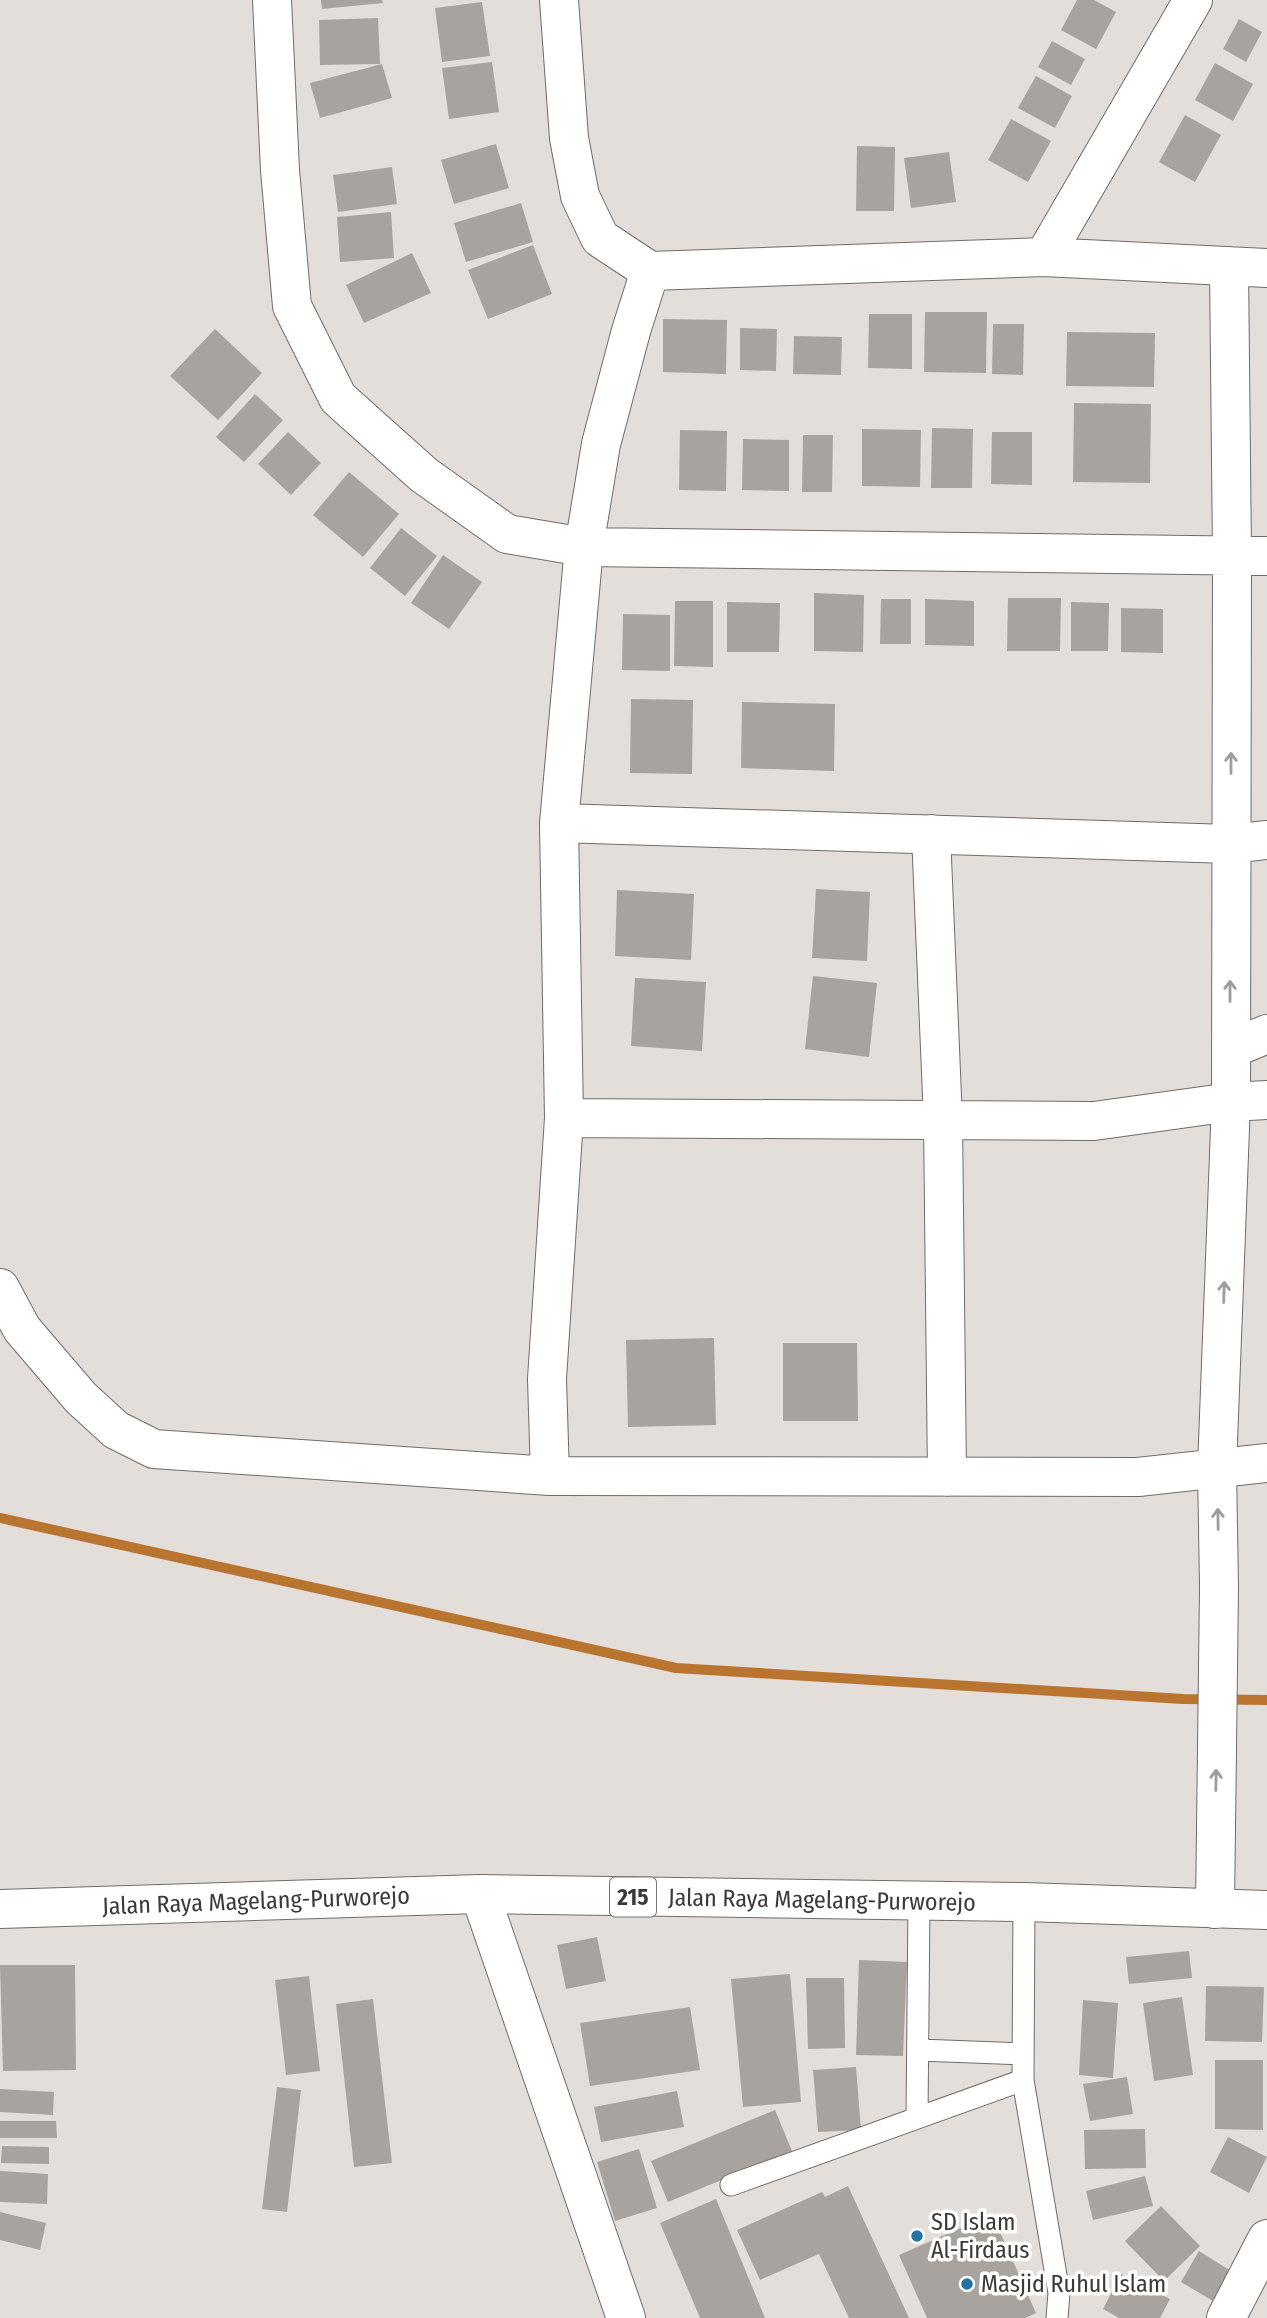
<svg xmlns="http://www.w3.org/2000/svg" width="1267" height="2318" font-family="'Fira Sans Condensed',sans-serif">
<style>
.lines{fill:none;stroke-linecap:round;stroke-linejoin:round}
.stream{stroke:#b9742f;stroke-width:10}
.building{fill:#a8a39e}
.service-casing{stroke:#716c68;stroke-width:23}
.minor-casing{stroke:#716c68;stroke-width:40}
.primary-casing{stroke:#716c68;stroke-width:40}
.service{stroke:#fff;stroke-width:21}
.minor{stroke:#fff;stroke-width:38}
.primary{stroke:#fff;stroke-width:38}
.oneway{stroke:#9e9c9c}
.poi-dot{fill:#2572a5;stroke:#fff;stroke-width:2.5}
.labels{text-anchor:middle;dominant-baseline:central;stroke-width:7;stroke-linejoin:round;paint-order:stroke}
.shield{fill:#fff;stroke:#767474;stroke-width:2}
.shield-label{font-size:23px;font-weight:bold;fill:#3c3938}
.street-label{font-size:24px;fill:#3c3938;stroke:#fff}
.poi-label{font-size:24px;fill:#3c3938;stroke:#fff;text-anchor:start}
</style>
<rect width="100%" height="100%" fill="#e4deda"/>
<g class="lines">
<path class="stream" d="M 0,1518 L 676,1668 L 1183,1699 L 1267,1700"/>
</g>
<path class="building" d="M 321,0 L 382,0 L 383,3 L 322,9 Z
M 1077,0 L 1094,0 L 1116,12 L 1096,49 L 1061,30 Z
M 482,2 L 490,56 L 442,62 L 435,8 Z
M 378,18 L 380,64 L 320,65 L 319,20 Z
M 1239,19 L 1262,32 L 1246,62 L 1223,49 Z
M 1052,41 L 1085,59 L 1071,85 L 1038,67 Z
M 492,62 L 499,112 L 449,119 L 442,68 Z
M 1215,63 L 1253,84 L 1233,121 L 1195,100 Z
M 382,64 L 392,98 L 320,118 L 310,83 Z
M 1036,76 L 1072,96 L 1055,128 L 1018,108 Z
M 1185,115 L 1221,135 L 1195,182 L 1159,162 Z
M 1011,119 L 1051,141 L 1028,182 L 988,160 Z
M 496,144 L 509,188 L 454,204 L 441,160 Z
M 857,146 L 895,147 L 894,211 L 856,211 Z
M 949,152 L 956,202 L 911,208 L 904,158 Z
M 392,167 L 397,204 L 338,212 L 333,175 Z
M 521,203 L 533,242 L 466,262 L 454,223 Z
M 391,212 L 394,258 L 340,262 L 337,217 Z
M 533,245 L 552,294 L 488,319 L 468,270 Z
M 412,253 L 431,293 L 364,323 L 346,285 Z
M 925,312 L 987,312 L 986,373 L 924,372 Z
M 869,314 L 912,314 L 912,369 L 868,368 Z
M 663,319 L 727,320 L 726,374 L 663,372 Z
M 993,324 L 1024,324 L 1023,375 L 992,374 Z
M 740,328 L 777,329 L 776,371 L 740,370 Z
M 215,329 L 262,373 L 218,420 L 170,376 Z
M 1067,332 L 1155,333 L 1154,387 L 1066,386 Z
M 794,336 L 842,337 L 841,375 L 793,374 Z
M 255,394 L 283,420 L 244,462 L 216,437 Z
M 1074,403 L 1151,404 L 1150,483 L 1073,482 Z
M 932,428 L 973,429 L 972,488 L 931,488 Z
M 862,429 L 921,430 L 920,487 L 862,486 Z
M 680,430 L 727,431 L 726,491 L 679,490 Z
M 288,432 L 321,463 L 291,495 L 258,464 Z
M 992,432 L 1032,432 L 1032,485 L 991,484 Z
M 803,435 L 833,435 L 832,492 L 802,492 Z
M 743,439 L 789,440 L 789,491 L 742,490 Z
M 349,472 L 399,514 L 363,557 L 313,515 Z
M 401,528 L 437,556 L 405,596 L 370,568 Z
M 443,555 L 482,582 L 449,629 L 411,603 Z
M 814,593 L 864,595 L 863,652 L 814,651 Z
M 1008,598 L 1061,598 L 1060,651 L 1007,651 Z
M 881,599 L 911,599 L 911,644 L 880,644 Z
M 925,599 L 974,601 L 974,646 L 925,645 Z
M 675,601 L 713,601 L 713,667 L 674,666 Z
M 727,602 L 780,603 L 779,652 L 727,652 Z
M 1071,602 L 1109,603 L 1108,651 L 1071,651 Z
M 1121,608 L 1163,609 L 1163,653 L 1121,652 Z
M 623,614 L 670,615 L 670,671 L 622,670 Z
M 631,699 L 693,700 L 692,774 L 630,773 Z
M 742,702 L 835,704 L 834,771 L 741,768 Z
M 816,889 L 870,892 L 867,961 L 812,958 Z
M 617,890 L 694,894 L 691,960 L 615,956 Z
M 813,976 L 877,983 L 869,1057 L 805,1049 Z
M 635,978 L 706,982 L 702,1051 L 631,1046 Z
M 714,1338 L 716,1425 L 628,1427 L 626,1340 Z
M 783,1343 L 857,1343 L 858,1421 L 783,1421 Z
M 597,1937 L 606,1981 L 566,1989 L 557,1945 Z
M 1189,1951 L 1192,1978 L 1129,1984 L 1126,1957 Z
M 859,1960 L 907,1962 L 903,2056 L 856,2055 Z
M 0,1965 L 75,1965 L 76,2070 L 3,2071 Z
M 790,1974 L 801,2102 L 743,2107 L 731,1979 Z
M 309,1976 L 320,2071 L 286,2075 L 275,1980 Z
M 806,1978 L 844,1978 L 845,2048 L 808,2049 Z
M 1206,1986 L 1264,1987 L 1262,2042 L 1205,2041 Z
M 1182,1997 L 1193,2075 L 1154,2081 L 1143,2003 Z
M 373,1999 L 392,2163 L 354,2167 L 336,2004 Z
M 1083,2000 L 1118,2003 L 1113,2078 L 1079,2075 Z
M 690,2007 L 700,2070 L 590,2086 L 580,2023 Z
M 1215,2060 L 1263,2060 L 1263,2130 L 1215,2129 Z
M 856,2067 L 861,2130 L 818,2132 L 813,2070 Z
M 1127,2077 L 1133,2114 L 1090,2121 L 1083,2084 Z
M 277,2087 L 301,2090 L 287,2212 L 262,2209 Z
M 0,2089 L 54,2092 L 53,2115 L 0,2112 Z
M 677,2091 L 684,2127 L 601,2142 L 594,2107 Z
M 775,2110 L 792,2151 L 668,2202 L 651,2161 Z
M 0,2121 L 56,2121 L 57,2138 L 0,2138 Z
M 1145,2129 L 1146,2168 L 1085,2169 L 1084,2130 Z
M 1228,2137 L 1267,2157 L 1249,2193 L 1210,2172 Z
M 2,2146 L 49,2147 L 49,2164 L 1,2163 Z
M 639,2149 L 657,2208 L 615,2221 L 597,2162 Z
M 0,2171 L 48,2174 L 47,2204 L 0,2202 Z
M 1145,2176 L 1153,2206 L 1093,2220 L 1086,2191 Z
M 848,2186 L 909,2318 L 849,2318 L 819,2254 L 760,2280 L 737,2230 L 822,2192 L 825,2197 Z
M 716,2199 L 765,2318 L 700,2318 L 660,2223 Z
M 1161,2206 L 1200,2246 L 1164,2281 L 1125,2241 Z
M 0,2212 L 46,2223 L 40,2250 L 0,2240 Z
M 992,2214 L 1036,2313 L 1025,2318 L 927,2318 L 899,2255 Z
M 1199,2251 L 1236,2274 L 1218,2304 L 1181,2282 Z
M 1121,2274 L 1170,2299 L 1160,2318 L 1119,2318 L 1103,2309 Z"/>
<g class="lines">
<defs>
<path id="service" d="M 1024,1902 L 1023,2080 L 1059,2293 L 1057,2318
M 919,2050 L 1023,2054
M 917,2118 L 919,1902
M 731,2185 L 1023,2080"/>
<path id="minor" d="M 272,0 L 280,170 L 292,306 L 338,398 L 424,475 L 507,534 L 584,547 L 1267,556
M 559,0 L 569,138 L 580,196 L 600,238 L 650,271
M 1044,257 L 1193,0
M 559,823 L 1230,844 L 1267,840
M 931,834 L 943,1120 L 947,1477
M 1231,1049 L 1267,1034
M 564,1118 L 1094,1121 L 1231,1102 L 1267,1100
M 0,1288 L 22,1329 L 81,1398 L 116,1430 L 154,1449 L 550,1476 L 1138,1477 L 1267,1463
M 550,1476 L 547,1379 L 564,1118 L 559,823 L 584,547 L 601,444 L 631,331 L 650,271 L 1044,257 L 1267,268
M 480,1894 L 626,2318
M 1215,1909 L 1219,1587 L 1217,1468 L 1231,1102 L 1232,556 L 1229,266
M 1226,2318 L 1267,2239"/>
<path id="primary" d="M 0,1909 L 480,1894 L 1024,1902 L 1267,1910"/>
</defs>
<use href="#service" class="service-casing"/>
<use href="#minor" class="minor-casing"/>
<use href="#primary" class="primary-casing"/>
<use href="#service" class="service"/>
<use href="#minor" class="minor"/>
<use href="#primary" class="primary"/>
</g>
<defs><path id="oneway-shaft" d="M-6 0H5M1.5-3L5.5 0L1.5 3" fill="none" stroke-width="1.6" stroke-linecap="round" stroke-linejoin="round" transform="scale(1.75)"/></defs>
<g class="oneway">
<use href="#oneway-shaft" transform="translate(1231 763) rotate(-90)"/>
<use href="#oneway-shaft" transform="translate(1230 991) rotate(-90)"/>
<use href="#oneway-shaft" transform="translate(1224 1292) rotate(-88)"/>
<use href="#oneway-shaft" transform="translate(1218 1519) rotate(-91)"/>
<use href="#oneway-shaft" transform="translate(1216 1780) rotate(-89)"/>
</g>
<g class="poi-dot">
<circle cx="917" cy="2236" r="7"/>
<circle cx="967" cy="2284" r="7"/>
</g>
<g class="labels">
<rect class="shield" x="610" y="1877.5" width="46" height="39" rx="5"/>
<g class="shield-label">
<text x="633" y="1897">215</text>
</g>
<g class="street-label">
<text transform="translate(822 1900) rotate(1)">Jalan Raya Magelang-Purworejo</text>
<text transform="translate(256 1901) rotate(-2)">Jalan Raya Magelang-Purworejo</text>
</g>
<g class="poi-label">
<text x="931" y="2222">SD Islam<tspan x="931" dy="28">Al-Firdaus</tspan></text>
<text x="981" y="2284">Masjid Ruhul Islam</text>
</g>
</g>
</svg>
